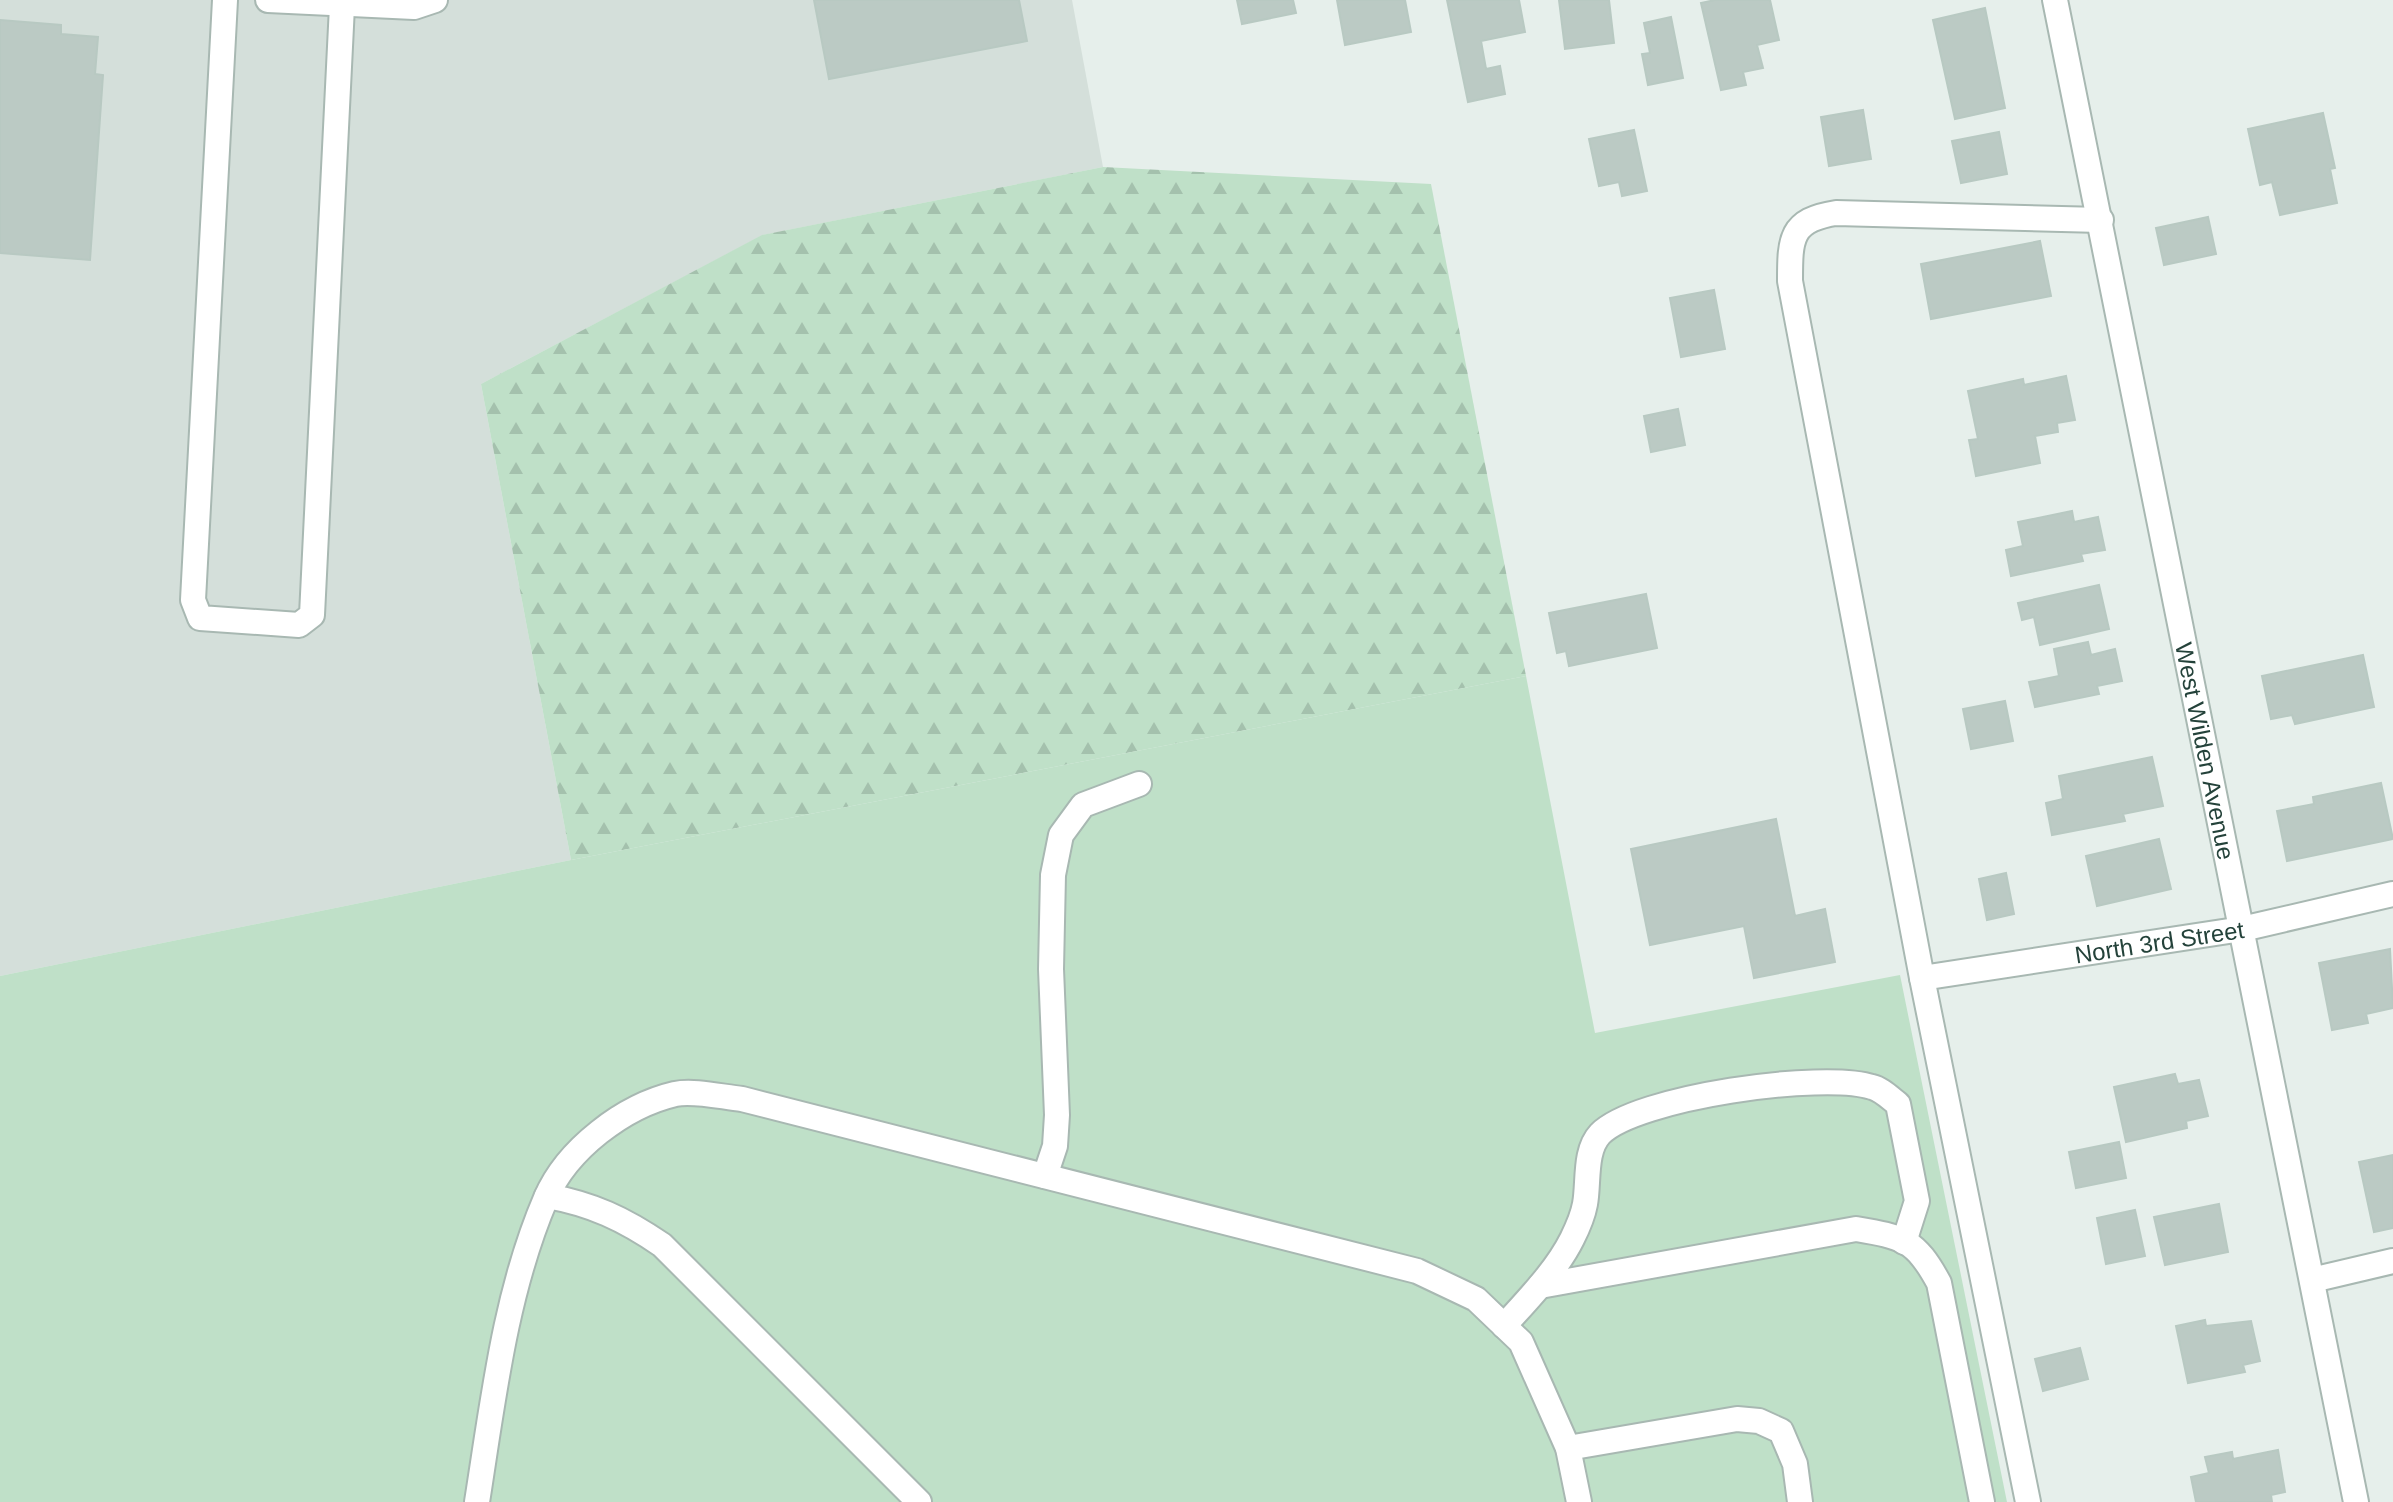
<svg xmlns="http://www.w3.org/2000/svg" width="2393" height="1502" font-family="Helvetica,sans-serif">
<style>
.built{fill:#d4dfda}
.forest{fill:url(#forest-firs)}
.green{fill:#bfe0c8}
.building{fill:#bbcac4;stroke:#b8c9c2;stroke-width:2}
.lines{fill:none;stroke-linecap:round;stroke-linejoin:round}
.minor-casing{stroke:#a8b8b2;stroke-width:28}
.minor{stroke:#fff;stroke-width:24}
.labels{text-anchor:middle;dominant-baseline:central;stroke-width:7;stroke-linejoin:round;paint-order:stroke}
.street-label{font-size:24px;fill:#24423a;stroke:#f7fbf9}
</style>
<defs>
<pattern id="forest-firs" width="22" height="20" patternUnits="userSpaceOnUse" patternTransform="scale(2)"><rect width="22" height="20" fill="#bfe0c8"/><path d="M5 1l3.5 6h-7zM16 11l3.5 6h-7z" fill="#a4c1ad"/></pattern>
</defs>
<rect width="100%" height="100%" fill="#e6efeb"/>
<path class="built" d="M 0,0 L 1072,0 L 1103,167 L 763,235 L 481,384 L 571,860 L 0,976 Z"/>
<path class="forest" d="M 1103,167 L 1431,184 L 1526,676 L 571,860 L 481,384 L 762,235 Z"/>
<path class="green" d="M 1526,676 L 1595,1033 L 1900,975 L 2007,1502 L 0,1502 L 0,976 L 571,860 Z"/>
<path class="building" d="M 814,0 L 1019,0 L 1027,41 L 829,79 Z
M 1237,0 L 1293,0 L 1296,13 L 1242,24 Z
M 1337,0 L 1405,0 L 1411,32 L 1345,45 Z
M 1447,0 L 1519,0 L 1525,32 L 1481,41 L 1486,69 L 1500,66 L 1505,94 L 1468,102 Z
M 1559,0 L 1609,0 L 1614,43 L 1565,49 Z
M 1715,0 L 1770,0 L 1779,40 L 1757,45 L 1763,68 L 1743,72 L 1746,85 L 1721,90 L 1701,3 Z
M 1985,8 L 2005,108 L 1955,119 L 1933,20 Z
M 1671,17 L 1683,78 L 1648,85 L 1642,54 L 1650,53 L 1644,23 Z
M 0,20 L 61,25 L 61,34 L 98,37 L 95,74 L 103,75 L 90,260 L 0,253 Z
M 1863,110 L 1871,159 L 1829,166 L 1821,117 Z
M 2323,113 L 2335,168 L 2330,169 L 2337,203 L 2280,215 L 2272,182 L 2260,185 L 2248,129 Z
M 1634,130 L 1647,191 L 1622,196 L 1619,182 L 1599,186 L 1589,139 Z
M 1999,132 L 2007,174 L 1961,183 L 1952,141 Z
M 2208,217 L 2216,254 L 2164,265 L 2156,228 Z
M 2040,241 L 2051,296 L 1931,319 L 1921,264 Z
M 1714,290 L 1725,349 L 1681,357 L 1670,298 Z
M 2066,376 L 2075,420 L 2057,423 L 2058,432 L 2035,436 L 2040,463 L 1976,476 L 1969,440 L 1978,439 L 1968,391 L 2023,379 L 2024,385 Z
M 1678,409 L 1685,445 L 1651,452 L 1644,416 Z
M 2072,511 L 2074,522 L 2098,517 L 2105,550 L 2081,554 L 2083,561 L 2011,576 L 2006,550 L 2023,546 L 2018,522 Z
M 2099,585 L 2109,629 L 2040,645 L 2034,617 L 2022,620 L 2018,603 Z
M 1646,594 L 1657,648 L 1569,666 L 1566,651 L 1557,653 L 1549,613 Z
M 2088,642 L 2091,655 L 2115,649 L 2122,681 L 2097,686 L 2099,694 L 2035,707 L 2029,682 L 2059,676 L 2054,649 Z
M 2363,655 L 2374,707 L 2295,724 L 2292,715 L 2271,719 L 2262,676 Z
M 2005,701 L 2013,741 L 1971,749 L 1963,709 Z
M 2152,757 L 2163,806 L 2123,814 L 2125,821 L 2052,835 L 2046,803 L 2063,799 L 2059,776 Z
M 2381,783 L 2393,839 L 2287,861 L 2277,811 L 2314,804 L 2313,797 Z
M 1776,819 L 1795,916 L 1825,909 L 1835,962 L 1754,978 L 1744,926 L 1650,945 L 1631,849 Z
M 2159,839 L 2171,889 L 2097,906 L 2086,856 Z
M 2006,873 L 2014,914 L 1987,920 L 1979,879 Z
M 2390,949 L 2393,1008 L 2366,1014 L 2368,1023 L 2332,1030 L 2319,963 Z
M 2175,1074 L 2178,1084 L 2199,1080 L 2208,1116 L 2186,1121 L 2187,1128 L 2126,1142 L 2114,1087 Z
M 2119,1142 L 2126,1178 L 2076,1188 L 2069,1152 Z
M 2393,1155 L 2393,1228 L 2374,1232 L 2359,1162 Z
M 2219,1204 L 2228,1252 L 2165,1265 L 2154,1217 Z
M 2135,1210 L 2145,1256 L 2106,1264 L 2097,1218 Z
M 2205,1320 L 2206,1326 L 2251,1321 L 2260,1361 L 2243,1365 L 2245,1372 L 2188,1383 L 2176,1326 Z
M 2080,1348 L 2088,1379 L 2043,1391 L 2035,1359 Z
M 2278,1450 L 2285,1492 L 2271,1495 L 2272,1502 L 2196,1502 L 2191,1477 L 2209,1473 L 2205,1457 L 2232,1452 L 2233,1459 Z"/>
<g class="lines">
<defs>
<g id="minor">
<path d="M 225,0 L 193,600 L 200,618 L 299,625 L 312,615 L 342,6"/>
<path d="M 268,0 L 414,7 L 435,0"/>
<path id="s1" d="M 2055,0 L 2356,1502"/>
<path id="s2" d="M 1922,978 L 2242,929 L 2393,894"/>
<path d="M 1045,1176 L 1055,1146 L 1057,1115 L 1051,969 L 1053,875 L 1061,835 L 1083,805 L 1139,784"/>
<path d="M 547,1196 C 592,1204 624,1219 662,1245 L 919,1502"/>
<path d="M 2312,1280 L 2393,1261"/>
<path d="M 1540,1286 L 1856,1229 C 1903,1237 1915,1239 1939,1283 L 1982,1502"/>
<path d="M 1504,1326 C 1528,1299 1556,1271 1572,1239 C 1577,1229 1583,1215 1585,1204 C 1589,1183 1584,1151 1600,1134 C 1636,1097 1823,1071 1872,1087 C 1881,1089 1890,1098 1898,1104 L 1917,1201 L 1904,1242"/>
<path d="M 1568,1448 L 1737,1419 L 1759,1421 L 1781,1431 L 1795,1464 L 1800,1502"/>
<path d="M 477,1502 C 493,1401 505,1293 546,1198 C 567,1149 624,1106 675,1094 C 694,1090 722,1097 742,1099 L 1417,1271 L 1476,1299 L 1521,1342 L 1568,1448 L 1579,1502"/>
<path d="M 2028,1502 L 1922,978 L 1790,281 C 1790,239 1790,220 1836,213 L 2101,220"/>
</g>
</defs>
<use href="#minor" class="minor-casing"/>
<use href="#minor" class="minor"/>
</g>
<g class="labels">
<g class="street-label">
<text stroke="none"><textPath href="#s1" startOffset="766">West Wilden Avenue</textPath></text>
<text stroke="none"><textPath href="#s2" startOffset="240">North 3rd Street</textPath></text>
</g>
</g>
</svg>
